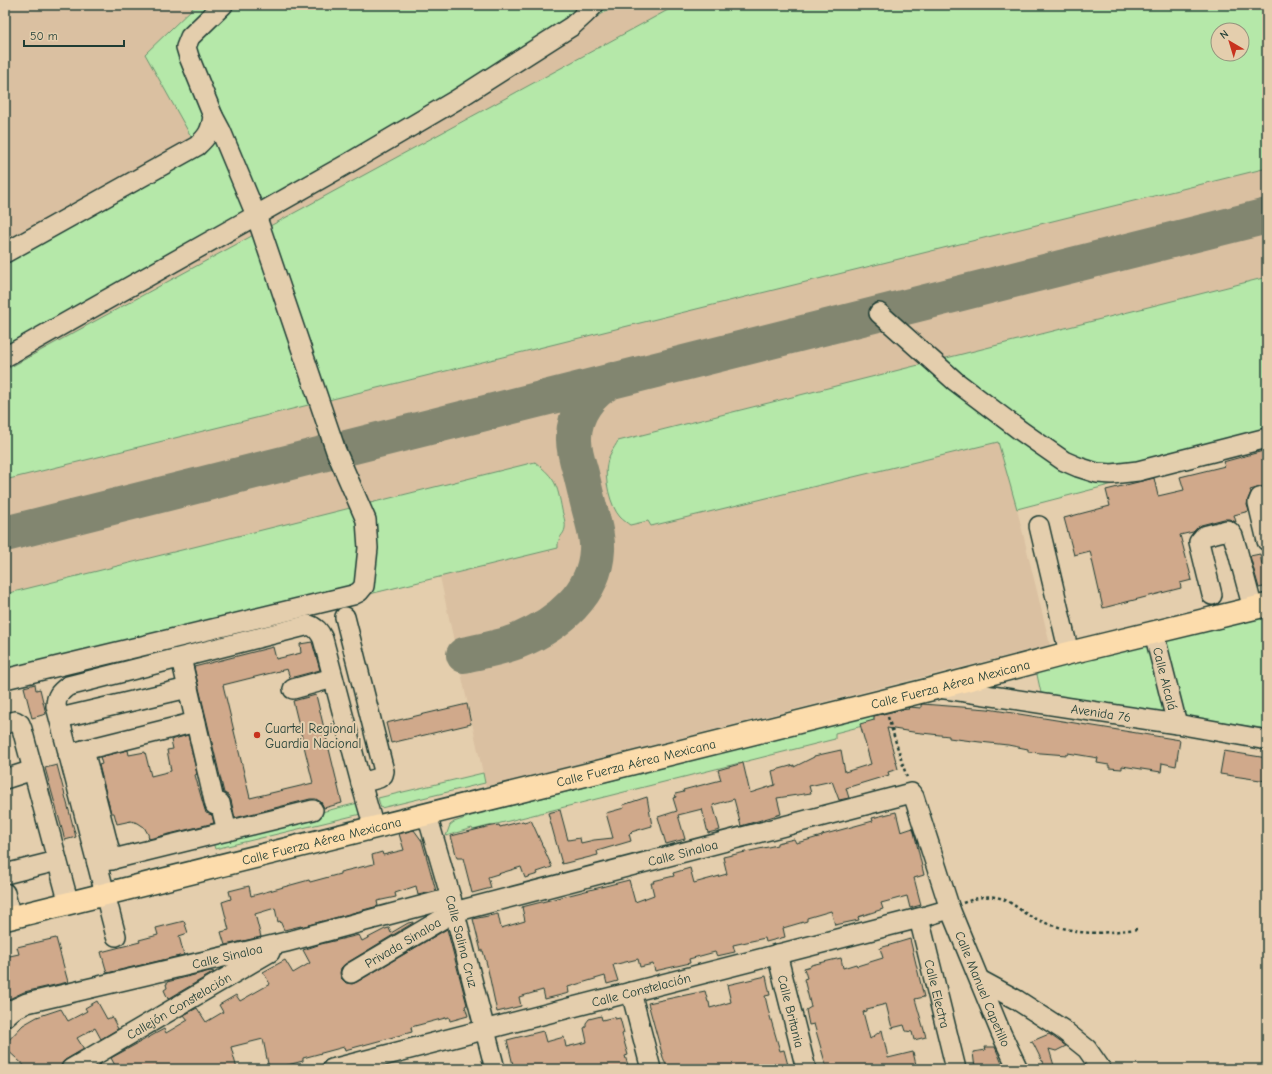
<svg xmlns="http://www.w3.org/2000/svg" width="1272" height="1074" font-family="'Comic Neue',sans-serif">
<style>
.built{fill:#dac0a1;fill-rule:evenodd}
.green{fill:#b5e8a9;stroke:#6a926e;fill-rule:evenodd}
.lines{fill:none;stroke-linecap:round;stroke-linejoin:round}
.taxiway{stroke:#828670;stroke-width:36}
.building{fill:#d0a98b;stroke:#1f3d34}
.minor-casing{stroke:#1f3d34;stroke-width:22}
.major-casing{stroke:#1f3d34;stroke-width:25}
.path{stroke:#1f3d34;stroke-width:2.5;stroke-dasharray:3 3;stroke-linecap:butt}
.minor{stroke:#e4cead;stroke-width:19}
.major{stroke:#fcdcac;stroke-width:22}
.poi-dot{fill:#c8321e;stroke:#e4cead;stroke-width:1.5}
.labels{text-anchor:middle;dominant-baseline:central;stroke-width:4;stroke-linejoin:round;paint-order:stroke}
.street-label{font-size:13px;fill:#1f3d34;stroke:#e4cead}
.poi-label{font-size:13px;fill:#1f3d34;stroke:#e4cead;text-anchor:start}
</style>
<rect width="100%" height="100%" fill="#e4cead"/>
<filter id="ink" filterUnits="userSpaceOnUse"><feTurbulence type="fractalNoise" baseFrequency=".025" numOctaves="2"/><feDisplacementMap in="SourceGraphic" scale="8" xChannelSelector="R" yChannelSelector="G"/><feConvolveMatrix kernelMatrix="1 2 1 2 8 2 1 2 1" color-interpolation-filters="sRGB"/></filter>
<g filter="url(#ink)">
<path class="built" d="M 5,5 L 1267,5 L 1267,444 L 1017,509 L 1050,645 L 486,787 L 440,577 L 5,683 ZM 1218,30 L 1242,30 L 1242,54 L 1218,54 Z"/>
<path class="green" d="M 196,5 L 618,5 L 5,346 L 5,245 L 193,140 L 145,54 Z
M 677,5 L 1267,5 L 1267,168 L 5,480 L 5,370 ZM 1218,30 L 1242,30 L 1242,54 L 1218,54 Z
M 1267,277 L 1267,444 L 1017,509 L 998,442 L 651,526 L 648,521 L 630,525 C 627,523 623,520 620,517 C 610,506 604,478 607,464 C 608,456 614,448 618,441 Z
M 535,462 C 556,479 557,484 562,510 C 563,515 566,522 565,528 C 564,536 557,536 558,548 L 5,683 L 5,594 Z
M 1267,617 L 1267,729 L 1041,693 L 1036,670 Z
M 883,712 L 886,720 L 835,733 L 835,739 L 473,830 L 472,828 L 446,836 L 450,825 L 454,822 L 471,816 Z
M 483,773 L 485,783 L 381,808 L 378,798 Z
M 358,803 L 361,814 L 215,849 L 212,839 Z"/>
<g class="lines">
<path class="taxiway" d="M 5,534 L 1267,216
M 464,655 C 481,651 505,647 520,640 C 558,624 595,594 597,550 C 598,538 594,526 591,514 C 587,500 584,485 580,470 C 577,460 574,450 574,440 C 573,414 590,391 613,380"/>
</g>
<path class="building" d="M 1267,450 L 1267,485 L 1250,490 L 1251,492 L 1248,499 L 1247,505 L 1249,511 L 1234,515 L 1236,522 L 1229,519 L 1224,519 L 1201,525 L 1193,532 L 1180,535 L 1192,580 L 1180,583 L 1181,588 L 1103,608 L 1090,551 L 1074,555 L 1064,518 L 1110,506 L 1106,490 L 1154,478 L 1158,496 L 1184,490 L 1180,477 L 1225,466 L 1223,462 Z
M 1260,554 L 1262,565 L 1267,564 L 1267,586 L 1259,588 L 1250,556 Z
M 312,642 L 320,670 L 290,678 L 287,669 L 223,685 L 250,798 L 313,783 L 293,701 L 316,695 L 342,803 L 324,808 L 321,802 L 316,799 L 310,799 L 235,818 L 231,800 L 228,795 L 224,793 L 194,667 L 273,647 L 276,659 L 301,653 L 300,644 Z
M 35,684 L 36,690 L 40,689 L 46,714 L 32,718 L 24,687 Z
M 467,704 L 471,724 L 391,743 L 386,723 Z
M 922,704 L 988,709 L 1180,740 L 1176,766 L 1162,763 L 1161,772 L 1122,766 L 1122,769 L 1109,768 L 1109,765 L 1097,763 L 1098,758 L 1068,753 L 1067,755 L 1028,752 L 1028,749 L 1008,745 L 980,742 L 949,738 L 949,736 L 913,732 L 887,728 L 898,769 L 888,772 L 889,775 L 846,788 L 849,798 L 839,800 L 832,781 L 809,786 L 811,793 L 777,798 L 781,814 L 741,826 L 734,799 L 713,805 L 720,830 L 708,833 L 702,809 L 678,815 L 685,839 L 666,844 L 658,817 L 677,811 L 673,798 L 676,797 L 675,794 L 684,792 L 683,790 L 721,780 L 718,770 L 743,763 L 750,793 L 775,785 L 772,771 L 794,765 L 794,767 L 814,757 L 814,756 L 841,750 L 845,772 L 871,764 L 860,724 L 874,720 L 874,716 L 900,710 L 909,709 L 908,708 L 910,707 L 921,708 L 921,705 Z
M 188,735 L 197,774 L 195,775 L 204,807 L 206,813 L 212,815 L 214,823 L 149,839 L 148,834 L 144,827 L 138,823 L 131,821 L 117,824 L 114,813 L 111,813 L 99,765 L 102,764 L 100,757 L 128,750 L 129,755 L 145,752 L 151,776 L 171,771 L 167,750 L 173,749 L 171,740 Z
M 1224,751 L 1267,758 L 1267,781 L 1220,774 Z
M 57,765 L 76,837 L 65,840 L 45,768 Z
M 647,797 L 652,826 L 631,832 L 632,833 L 629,834 L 631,841 L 597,851 L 598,855 L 562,864 L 548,813 L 560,810 L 568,840 L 580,838 L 581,843 L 594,840 L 613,838 L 606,813 L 624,808 L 623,805 Z
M 896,812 L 901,832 L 913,828 L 914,832 L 924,875 L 914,878 L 921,905 L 910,908 L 907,896 L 881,903 L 883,909 L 858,917 L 859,920 L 835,925 L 831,911 L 807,918 L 807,921 L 783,928 L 785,937 L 766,942 L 765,938 L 733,945 L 735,952 L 717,956 L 715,952 L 689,959 L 690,963 L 655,971 L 653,964 L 640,967 L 638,959 L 613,965 L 618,981 L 607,984 L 605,976 L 568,987 L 569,993 L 545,999 L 543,990 L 519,997 L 521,1006 L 497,1012 L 487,965 L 483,951 L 481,951 L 473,919 L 498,914 L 501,928 L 525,921 L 522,907 L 629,880 L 635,902 L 654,895 L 651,883 L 654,883 L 653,881 L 674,876 L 673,873 L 690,868 L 694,883 L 727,874 L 723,857 L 777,845 L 777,843 L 794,839 L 796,843 L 808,840 L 822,836 L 822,835 L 873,821 L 872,818 Z
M 531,820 L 552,867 L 537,872 L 538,874 L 525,878 L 521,867 L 488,877 L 491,888 L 472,893 L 463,858 L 457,858 L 451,836 L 487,827 L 499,825 L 500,827 L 523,821 L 524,822 Z
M 414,830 L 422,841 L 436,891 L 418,895 L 416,886 L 395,893 L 396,897 L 377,901 L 378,906 L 301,927 L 301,926 L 284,930 L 280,921 L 278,922 L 275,908 L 255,914 L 261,937 L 225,945 L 221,932 L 229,930 L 222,902 L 231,899 L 229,891 L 249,886 L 251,896 L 309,880 L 310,882 L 340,874 L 340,872 L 374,864 L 372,855 L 382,852 L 383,855 L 404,850 L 399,834 Z
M 184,921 L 188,933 L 179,936 L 184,955 L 107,973 L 101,952 L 140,942 L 139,940 L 158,935 L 156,928 Z
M 413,922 L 413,923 L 345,964 L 341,968 L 340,973 L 341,978 L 346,983 L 352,984 L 357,982 L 447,929 L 467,1005 L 465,1006 L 468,1016 L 450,1021 L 449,1017 L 411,1027 L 412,1032 L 345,1050 L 344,1047 L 303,1058 L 303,1061 L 272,1069 L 269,1069 L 263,1039 L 231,1047 L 237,1069 L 117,1069 L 111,1058 L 164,1029 L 166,1033 L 188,1020 L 184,1015 L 197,1008 L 206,1022 L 223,1012 L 219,1005 L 236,995 L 240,1001 L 270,984 L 263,972 L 285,960 L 293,973 L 310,963 L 303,950 L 321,944 L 359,935 L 362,941 L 385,929 L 389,928 L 391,933 L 408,923 Z
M 56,938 L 68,982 L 24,992 L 9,999 L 5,988 L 5,957 L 19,954 L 17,947 Z
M 910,939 L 924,997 L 915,999 L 926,1037 L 914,1040 L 912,1032 L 906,1031 L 904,1025 L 892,1028 L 886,1004 L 867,1009 L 867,1011 L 863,1012 L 870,1039 L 882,1030 L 888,1058 L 913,1052 L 917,1069 L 827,1069 L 814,1024 L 809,1025 L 806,1010 L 811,1007 L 804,979 L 807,978 L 804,968 L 811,966 L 811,965 L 841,958 L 843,968 L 856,964 L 857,966 L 883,958 L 880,948 Z
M 210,971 L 214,972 L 168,999 L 164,990 L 167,988 L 166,984 L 167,984 L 167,982 Z
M 766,976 L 770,995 L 765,996 L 769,1013 L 780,1051 L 784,1050 L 789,1069 L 668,1068 L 664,1061 L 648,1003 L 705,991 L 708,1002 L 709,1002 L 710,1008 L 731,1002 L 727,985 Z
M 97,1001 L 107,1019 L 112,1017 L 118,1029 L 101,1039 L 95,1028 L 77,1038 L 84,1049 L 65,1060 L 58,1069 L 28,1069 L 5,1048 L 5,1044 L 23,1025 L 37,1017 L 61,1009 L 68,1021 L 87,1011 L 85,1008 Z
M 601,1016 L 602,1020 L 615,1017 L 615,1019 L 620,1018 L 624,1033 L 622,1034 L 628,1055 L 625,1056 L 628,1065 L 615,1069 L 514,1069 L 507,1040 L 543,1031 L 546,1042 L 564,1037 L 566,1047 L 587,1042 L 584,1028 L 586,1027 L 586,1023 L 589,1019 Z
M 1049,1034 L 1066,1046 L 1056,1051 L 1049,1049 L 1055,1069 L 1046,1069 L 1033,1043 L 1030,1042 Z
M 984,1047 L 995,1047 L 1003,1066 L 996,1067 L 996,1069 L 975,1069 L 973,1052 L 985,1050 Z"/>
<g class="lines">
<defs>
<g id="minor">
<path d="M 5,253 L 197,146 C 208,136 211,131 213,116 L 189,57 L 186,47 L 190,37 L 223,5"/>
<path d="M 879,313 L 955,381 L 1021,431 L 1064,461 L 1078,467 L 1097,473 L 1112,474 L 1138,471 L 1267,438"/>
<path d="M 5,357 L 347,164 L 456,100 L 572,26 L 584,15 L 594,5"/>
<path d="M 1267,496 L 1260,498 L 1258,503 L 1267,541"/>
<path d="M 1039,526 L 1069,653"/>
<path d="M 1212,595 L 1199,542 L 1204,536 L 1227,530 L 1230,532 L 1233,536 L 1237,549 L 1253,609"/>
<path d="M 345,617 L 384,771 L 383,775 L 379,778 L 361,783"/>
<path id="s1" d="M 1154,633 L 1177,724"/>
<path d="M 181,658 L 215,805 L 220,803 L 227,831"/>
<path d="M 5,679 L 353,595 L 359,592 L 364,586 L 368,548 L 366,520 L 336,451 L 256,215 L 221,131 L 213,116"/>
<path id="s2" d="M 939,688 L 1177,724 L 1267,740"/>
<path d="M 293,689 L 333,678"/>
<path d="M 60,718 L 188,688"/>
<path d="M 5,724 L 15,721 L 20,724 L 22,729 L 69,904"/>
<path d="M 84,750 L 112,860"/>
<path d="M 68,754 L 196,722"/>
<path d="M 5,779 L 33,770"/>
<path id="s3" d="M 427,815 L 451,898 L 495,1069"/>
<path d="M 97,863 L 313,810"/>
<path d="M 5,874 L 57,861"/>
<path d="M 5,893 L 11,918"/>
<path id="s4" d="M 919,918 L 956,1069"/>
<path d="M 116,936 L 56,706 C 56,696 60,692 68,686 L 309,625 C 316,627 320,632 323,639 L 361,783 L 374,828"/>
<path id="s5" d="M 777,954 L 806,1069"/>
<path id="s6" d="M 351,973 L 454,912 L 911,793 L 914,797 L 950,909 L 1001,1033 L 1018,1069"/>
<path d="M 980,980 L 1017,1000 L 1062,1029 L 1087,1049 L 1101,1069"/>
<path d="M 631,992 L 651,1069"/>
<path id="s7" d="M 5,1017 L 14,1009 L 27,1003 L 286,942 L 451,898"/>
<path id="s8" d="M 71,1069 L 270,952"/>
<path id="s9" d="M 332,1069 L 919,918 L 950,909"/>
</g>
<g id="major">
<path id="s10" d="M 5,919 L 936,688 L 1069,653 L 1267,605"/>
</g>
</defs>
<use href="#minor" class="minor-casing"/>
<use href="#major" class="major-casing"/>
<path class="path" d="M 888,717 L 907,778
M 963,903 C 978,897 993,893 1007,901 C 1015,905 1021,911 1028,915 C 1040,922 1057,927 1071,930 C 1092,936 1116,931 1138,929"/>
<use href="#minor" class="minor"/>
<use href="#major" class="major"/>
</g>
</g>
<circle class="poi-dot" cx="257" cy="735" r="4"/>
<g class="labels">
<g class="street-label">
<text stroke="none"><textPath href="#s1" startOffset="47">Calle Alcalá</textPath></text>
<text stroke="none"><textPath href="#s10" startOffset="974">Calle Fuerza Aérea Mexicana</textPath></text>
<text stroke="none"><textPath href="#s2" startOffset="164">Avenida 76</textPath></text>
<text stroke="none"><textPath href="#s10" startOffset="650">Calle Fuerza Aérea Mexicana</textPath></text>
<text stroke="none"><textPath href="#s10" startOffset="326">Calle Fuerza Aérea Mexicana</textPath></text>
<text stroke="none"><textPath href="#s6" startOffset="356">Calle Sinaloa</textPath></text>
<text stroke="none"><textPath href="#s3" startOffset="131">Calle Salina Cruz</textPath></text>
<text stroke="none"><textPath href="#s6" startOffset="60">Privada Sinaloa</textPath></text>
<text stroke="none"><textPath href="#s7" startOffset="232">Calle Sinaloa</textPath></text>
<text stroke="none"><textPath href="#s9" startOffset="319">Calle Constelación</textPath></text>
<text stroke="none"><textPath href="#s6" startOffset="801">Calle Manuel Capetillo</textPath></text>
<text stroke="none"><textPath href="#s4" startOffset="78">Calle Electra</textPath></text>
<text stroke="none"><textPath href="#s8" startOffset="125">Callejón Constelación</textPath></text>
<text stroke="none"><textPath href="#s5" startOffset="59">Calle Britania</textPath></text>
</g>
<g class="poi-label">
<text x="265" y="728">Cuartel Regional<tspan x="265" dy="15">Guardia Nacional</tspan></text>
</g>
</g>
<rect width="1272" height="1074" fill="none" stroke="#e4cead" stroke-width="20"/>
<rect x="10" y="10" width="1252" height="1054" fill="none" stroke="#1f3d34" stroke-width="1.5" filter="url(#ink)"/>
<g transform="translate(1230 42) rotate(322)"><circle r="19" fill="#e4cead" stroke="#95947d"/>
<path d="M0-3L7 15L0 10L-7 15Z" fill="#c8321e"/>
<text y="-6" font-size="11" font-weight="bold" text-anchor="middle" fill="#1f3d34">N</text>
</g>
<path d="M24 40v6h100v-6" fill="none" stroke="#1f3d34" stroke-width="2"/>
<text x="30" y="40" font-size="12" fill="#1f3d34" stroke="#e4cead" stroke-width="3" paint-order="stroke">50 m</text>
</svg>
